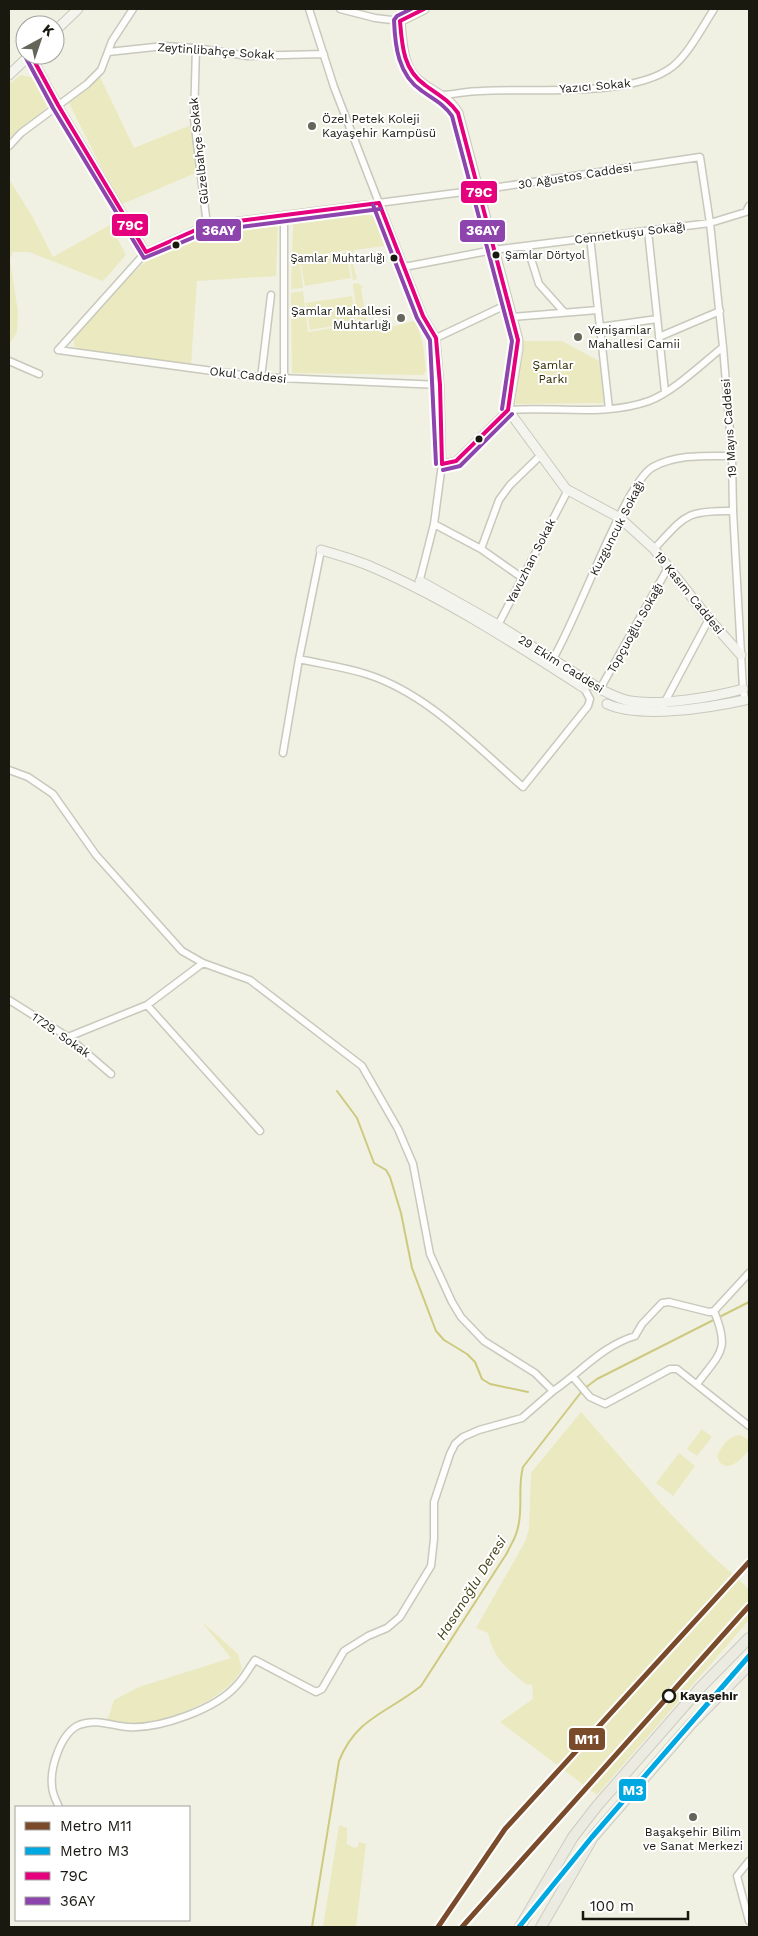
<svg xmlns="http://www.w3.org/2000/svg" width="758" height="1936" font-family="'Work Sans',sans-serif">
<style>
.green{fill:#eae9c0}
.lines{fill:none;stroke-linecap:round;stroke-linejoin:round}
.stream{stroke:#cdca7f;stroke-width:2}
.street-casing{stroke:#c8c8bd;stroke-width:9}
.secondary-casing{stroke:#c8c8bd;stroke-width:11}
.primary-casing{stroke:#ccccc5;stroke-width:12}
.street{stroke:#fdfdfb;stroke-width:6}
.secondary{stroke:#f4f4ef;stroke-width:9}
.primary{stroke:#ecebe2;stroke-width:10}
.bus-1-casing{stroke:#fff;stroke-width:8}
.bus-2-casing{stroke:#fff;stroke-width:8}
.bus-1{stroke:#e5007d;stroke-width:4}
.bus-2{stroke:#8e44ad;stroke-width:4}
.metro-1-casing{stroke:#fff;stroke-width:9}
.metro-2-casing{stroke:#fff;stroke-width:9}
.metro-1{stroke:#7a4b2a;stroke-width:5}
.metro-2{stroke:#00a8e1;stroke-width:5}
.poi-dot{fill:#65655a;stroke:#fff;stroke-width:2}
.bus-dot{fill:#191910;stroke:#fff;stroke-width:2}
.stop-dot{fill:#fff;stroke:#191910;stroke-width:2.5}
.labels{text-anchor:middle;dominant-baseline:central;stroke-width:4;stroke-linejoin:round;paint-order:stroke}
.bus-label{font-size:11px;fill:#191910;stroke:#fff;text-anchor:start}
.street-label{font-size:12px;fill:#191910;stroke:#fff}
.poi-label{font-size:12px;fill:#191910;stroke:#fff;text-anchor:start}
.park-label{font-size:12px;fill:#302d01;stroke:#fff}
.stop-label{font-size:12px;font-weight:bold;fill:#191910;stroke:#fff;text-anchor:start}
.water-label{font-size:14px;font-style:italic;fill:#413f15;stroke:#fff}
.line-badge{stroke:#fff;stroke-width:2}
.badge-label{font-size:14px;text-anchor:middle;font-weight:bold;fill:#fff}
</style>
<rect width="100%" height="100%" fill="#f1f1e3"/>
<path class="green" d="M 21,75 L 35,78 L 51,104 L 9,139 L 9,84 Z
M 100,77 L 134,148 L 191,125 L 198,172 L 120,205 L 69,103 Z
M 9,179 L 32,216 L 53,257 L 110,225 L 126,255 L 103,281 L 29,252 L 13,252 L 10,260 L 18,312 L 17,332 L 9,345 Z
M 366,214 L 377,218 L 383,230 L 385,246 L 354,250 L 351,257 L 357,279 L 353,280 L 348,250 L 299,258 L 303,288 L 291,289 L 293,223 Z
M 278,224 L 276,276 L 197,281 L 191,364 L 82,351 L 74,346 L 74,337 L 129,277 L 148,259 L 207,235 Z
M 346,252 L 351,278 L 305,286 L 300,260 Z
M 358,283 L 363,287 L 361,289 L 367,324 L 379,321 L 388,328 L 416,320 L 423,345 L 426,371 L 423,375 L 292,373 L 291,293 L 303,291 L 308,332 L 358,324 L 353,284 Z
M 352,296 L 356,322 L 310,330 L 306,303 Z
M 524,341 L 562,341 L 599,361 L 604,403 L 515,404 Z
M 581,1412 L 663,1506 L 707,1551 L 749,1589 L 749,1620 L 597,1795 L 500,1722 L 533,1699 L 532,1684 L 527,1685 C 506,1668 494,1659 488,1633 L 476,1628 L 525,1542 L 529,1529 L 531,1473 Z
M 702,1429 L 712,1437 L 697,1456 L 687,1449 Z
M 740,1435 L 749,1440 L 749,1450 C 741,1460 724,1477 717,1456 C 722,1446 728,1436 740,1435 Z
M 679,1453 L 695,1466 L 673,1496 L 656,1483 Z
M 201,1621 L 238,1654 L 242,1669 C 227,1702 139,1737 106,1719 L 109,1716 L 114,1700 L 139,1687 L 231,1658 Z
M 339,1825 L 347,1828 L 347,1844 L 354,1848 L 358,1847 L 359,1842 L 366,1844 L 356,1927 L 323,1927 Z"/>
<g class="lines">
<path class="stream" d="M 337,1091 L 357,1118 L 374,1163 L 386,1170 L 390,1177 L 401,1213 L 412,1268 L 436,1331 L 444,1340 L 467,1354 L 475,1362 L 482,1379 L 490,1384 L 528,1392
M 585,1388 L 597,1379 L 749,1302
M 312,1927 L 339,1761 C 357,1717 386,1714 421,1686 L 507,1553 C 510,1546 515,1539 517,1531 C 524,1510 517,1488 523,1467 L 582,1391"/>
<defs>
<path id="street" d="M 309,9 L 334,87 L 379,203 L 423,316 L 436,338 L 440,385 L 442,464 L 434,524 L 419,583
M 340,9 L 375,18 L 400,21
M 196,48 L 194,119 L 207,225
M 108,52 L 164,46 L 196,48 L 248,56 L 324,54
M 31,55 L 58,105 L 146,252 L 207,225 L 479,190 L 700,157 L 710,223 L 723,347 L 732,456 L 733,511 L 743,689 L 745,700 L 749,700
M 443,95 C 456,94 468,91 481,91 C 531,88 632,98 672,67 C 688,55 703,26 714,9
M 9,146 L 21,133 L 87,84 L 101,70 L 112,41 L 133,9
M 284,215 L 284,379
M 648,231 L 665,392
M 590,237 L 609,409
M 527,246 L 539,284 L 564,312
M 404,267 L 493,250 L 710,223 L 746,212 L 749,206
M 512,317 L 598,310
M 600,327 L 657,319
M 659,337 L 720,311
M 436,338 L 508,304
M 58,350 L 257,377 L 440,385
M 58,350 L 146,252
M 9,361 L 39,374
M 261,378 L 271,295
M 442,464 L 456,461 L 508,410 C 554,406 604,417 649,401 C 673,392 702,364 723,347
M 434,524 L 481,549 L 521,577
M 481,549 L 499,500 L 510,485 L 541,455
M 654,549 C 685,516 685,510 733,511
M 496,629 L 568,490
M 299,659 C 321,664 344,667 366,674 C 427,693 476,746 523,787 L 588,706 L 590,699 L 584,688
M 551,662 C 575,626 624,483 653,467 C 677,454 706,456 732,456
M 600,689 L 669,566
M 660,711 L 709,619
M 283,753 L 299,659 L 321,550
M 9,770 L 28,777 L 53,794 L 96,855 L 182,951 L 203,963 L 250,980 L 362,1066 L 398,1129 L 413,1164 L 430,1254 L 452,1302 L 461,1317 L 484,1341 L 535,1373 L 553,1391 C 581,1372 602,1346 635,1336 L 642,1324 L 662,1303 L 669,1302 L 709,1312 L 714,1311 L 749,1273
M 9,1000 L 68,1037 L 111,1074
M 147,1005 L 260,1131
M 68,1037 L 147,1005 L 203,963
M 573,1377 L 590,1397 L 605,1404 L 670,1369 L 677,1369 L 749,1426
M 697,1384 C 721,1352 730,1350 714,1311
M 59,1807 C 56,1801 52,1793 52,1786 C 50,1767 61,1733 79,1725 C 96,1718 112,1726 128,1727 C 160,1729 216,1709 237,1685 C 244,1678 249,1668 255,1660 L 316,1692 L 322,1689 L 344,1651 L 368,1636 L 387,1628 L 400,1617 L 431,1566 L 434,1539 L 434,1502 L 450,1454 L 455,1444 L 463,1437 L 479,1430 L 522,1418 L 553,1391
M 749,1861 L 737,1876 L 749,1921"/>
<path id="secondary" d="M 424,9 L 400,21 C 402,38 402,61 413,75 C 426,91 447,93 458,113 L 518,340 L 518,349 L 508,410 L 566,489 L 620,518 L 654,549 L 709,619 L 741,655
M 55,31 L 78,9
M 9,75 L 30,55
M 321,550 C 338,555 356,560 372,567 C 446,599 516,644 584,688
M 420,581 L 498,625 L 600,689 C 610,694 619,699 630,701 C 660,706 714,697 743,689
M 607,704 C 641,719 708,708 745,700"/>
<path id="primary" d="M 550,1876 L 573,1837 L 597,1806 L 700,1688 L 749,1638
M 566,1884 L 593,1837 L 691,1724 L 749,1665
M 520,1927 L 550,1876 L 560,1873 L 564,1876 L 566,1884 L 541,1927"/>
</defs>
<use href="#street" class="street-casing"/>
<use href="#secondary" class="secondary-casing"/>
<use href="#primary" class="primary-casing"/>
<use href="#street" class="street"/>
<use href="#secondary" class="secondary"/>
<use href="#primary" class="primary"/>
<defs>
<path id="bus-1" d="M 424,9 L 400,21 C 402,45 403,70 425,85 C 437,94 449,100 458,113 L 518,340 L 508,410
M 31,55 L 58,105 L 146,252 L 207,225 L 379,203
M 379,203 L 423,316 L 436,338 L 440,385 L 442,464
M 442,464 L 456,461 L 508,410"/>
<path id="bus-2" d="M 411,9 L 397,16 L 394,20 C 395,46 398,75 422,91 C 433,99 444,104 452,116 L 512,341 L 502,409
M 26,58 L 53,108 L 144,258 L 209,231 L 380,209
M 373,205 L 417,318 L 430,340 L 436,464
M 443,470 L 460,466 L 512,414"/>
</defs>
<use href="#bus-1" class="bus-1-casing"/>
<use href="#bus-2" class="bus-2-casing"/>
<use href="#bus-1" class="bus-1"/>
<use href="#bus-2" class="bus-2"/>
<defs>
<path id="metro-1" d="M 438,1927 L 505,1829 L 749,1562
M 462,1927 L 749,1606"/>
<path id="metro-2" d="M 519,1927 L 592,1837 L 749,1656"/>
</defs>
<use href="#metro-1" class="metro-1-casing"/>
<use href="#metro-2" class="metro-2-casing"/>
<use href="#metro-1" class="metro-1"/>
<use href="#metro-2" class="metro-2"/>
</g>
<g class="poi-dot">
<circle cx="312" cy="126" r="5"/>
<circle cx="401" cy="318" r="5"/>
<circle cx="578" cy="337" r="5"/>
<circle cx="693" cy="1817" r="5"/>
</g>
<g class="bus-dot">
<circle cx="176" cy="245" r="4.5"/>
<circle cx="496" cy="255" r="4.5"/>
<circle cx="394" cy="258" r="4.5"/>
<circle cx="479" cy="439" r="4.5"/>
</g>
<circle class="stop-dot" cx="669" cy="1696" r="6"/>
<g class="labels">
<g class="bus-label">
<text x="505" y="255">Şamlar Dörtyol</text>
<text x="385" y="258" text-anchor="end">Şamlar Muhtarlığı</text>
</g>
<g class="street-label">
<text transform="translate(216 51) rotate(4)">Zeytinlibahçe Sokak</text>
<text transform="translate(595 86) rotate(-5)">Yazıcı Sokak</text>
<text transform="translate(199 151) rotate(-96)">Güzelbahçe Sokak</text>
<text transform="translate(575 176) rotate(-9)">30 Ağustos Caddesi</text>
<text transform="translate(630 233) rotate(-7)">Cennetkuşu Sokağı</text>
<text transform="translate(248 375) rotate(6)">Okul Caddesi</text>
<text transform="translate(729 428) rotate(-94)">19 Mayıs Caddesi</text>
<text transform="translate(617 528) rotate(-63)">Kuzguncuk Sokağı</text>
<text transform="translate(531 561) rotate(-63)">Yavuzhan Sokak</text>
<text transform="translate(689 593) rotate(51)">19 Kasım Caddesi</text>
<text transform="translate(635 628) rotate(-61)">Topçuoğlu Sokağı</text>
<text transform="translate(561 664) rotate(32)">29 Ekim Caddesi</text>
<text transform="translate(61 1035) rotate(35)">1729. Sokak</text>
</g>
<g class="poi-label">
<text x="322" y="119">Özel Petek Koleji<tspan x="322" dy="14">Kayaşehir Kampüsü</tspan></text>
<text x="391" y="311" text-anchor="end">Şamlar Mahallesi<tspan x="391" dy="14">Muhtarlığı</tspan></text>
<text x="588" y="330">Yenişamlar<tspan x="588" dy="14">Mahallesi Camii</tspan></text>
<text x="693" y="1832" text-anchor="middle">Başakşehir Bilim<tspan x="693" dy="14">ve Sanat Merkezi</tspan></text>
</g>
<g class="park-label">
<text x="553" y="365">Şamlar<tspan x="553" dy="14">Parkı</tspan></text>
</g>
<g class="stop-label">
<text x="680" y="1696">Kayaşehir</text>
</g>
<g class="water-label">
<text transform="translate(471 1588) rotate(-58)">Hasanoğlu Deresi</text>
</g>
</g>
<g class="line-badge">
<rect x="460" y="180" width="38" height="24" rx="5" fill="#e5007d"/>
<rect x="111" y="213" width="38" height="24" rx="5" fill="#e5007d"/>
<rect x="195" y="218" width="47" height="24" rx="5" fill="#8e44ad"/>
<rect x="459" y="219" width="47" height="24" rx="5" fill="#8e44ad"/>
<rect x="568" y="1727" width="38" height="24" rx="5" fill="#7a4b2a"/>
<rect x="618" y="1778" width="29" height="24" rx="5" fill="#00a8e1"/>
</g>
<g class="badge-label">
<text x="479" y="197">79C</text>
<text x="130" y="230">79C</text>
<text x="219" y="235">36AY</text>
<text x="483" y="235">36AY</text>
<text x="587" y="1744">M11</text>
<text x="633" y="1795">M3</text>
</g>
<rect width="758" height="1936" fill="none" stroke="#191910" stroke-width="20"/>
<rect x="15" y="1806" width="175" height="115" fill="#ffffff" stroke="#a3a39f"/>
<rect x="25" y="1822" width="25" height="8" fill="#7a4b2a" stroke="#a3a39f"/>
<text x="60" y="1831" font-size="15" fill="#191910">Metro M11</text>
<rect x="25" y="1847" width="25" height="8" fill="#00a8e1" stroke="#a3a39f"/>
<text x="60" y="1856" font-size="15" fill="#191910">Metro M3</text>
<rect x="25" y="1872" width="25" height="8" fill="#e5007d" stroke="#a3a39f"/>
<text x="60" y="1881" font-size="15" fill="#191910">79C</text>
<rect x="25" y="1897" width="25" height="8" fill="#8e44ad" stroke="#a3a39f"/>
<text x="60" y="1906" font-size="15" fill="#191910">36AY</text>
<g transform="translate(40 40) rotate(40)"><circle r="24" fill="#ffffff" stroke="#a3a39f"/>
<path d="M0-4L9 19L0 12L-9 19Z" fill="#65655a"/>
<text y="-8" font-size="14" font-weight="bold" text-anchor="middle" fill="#191910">K</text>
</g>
<path d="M583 1911v8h105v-8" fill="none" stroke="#191910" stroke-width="2.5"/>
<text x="590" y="1911" font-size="15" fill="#191910" stroke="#ffffff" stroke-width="4" paint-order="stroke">100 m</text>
</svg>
